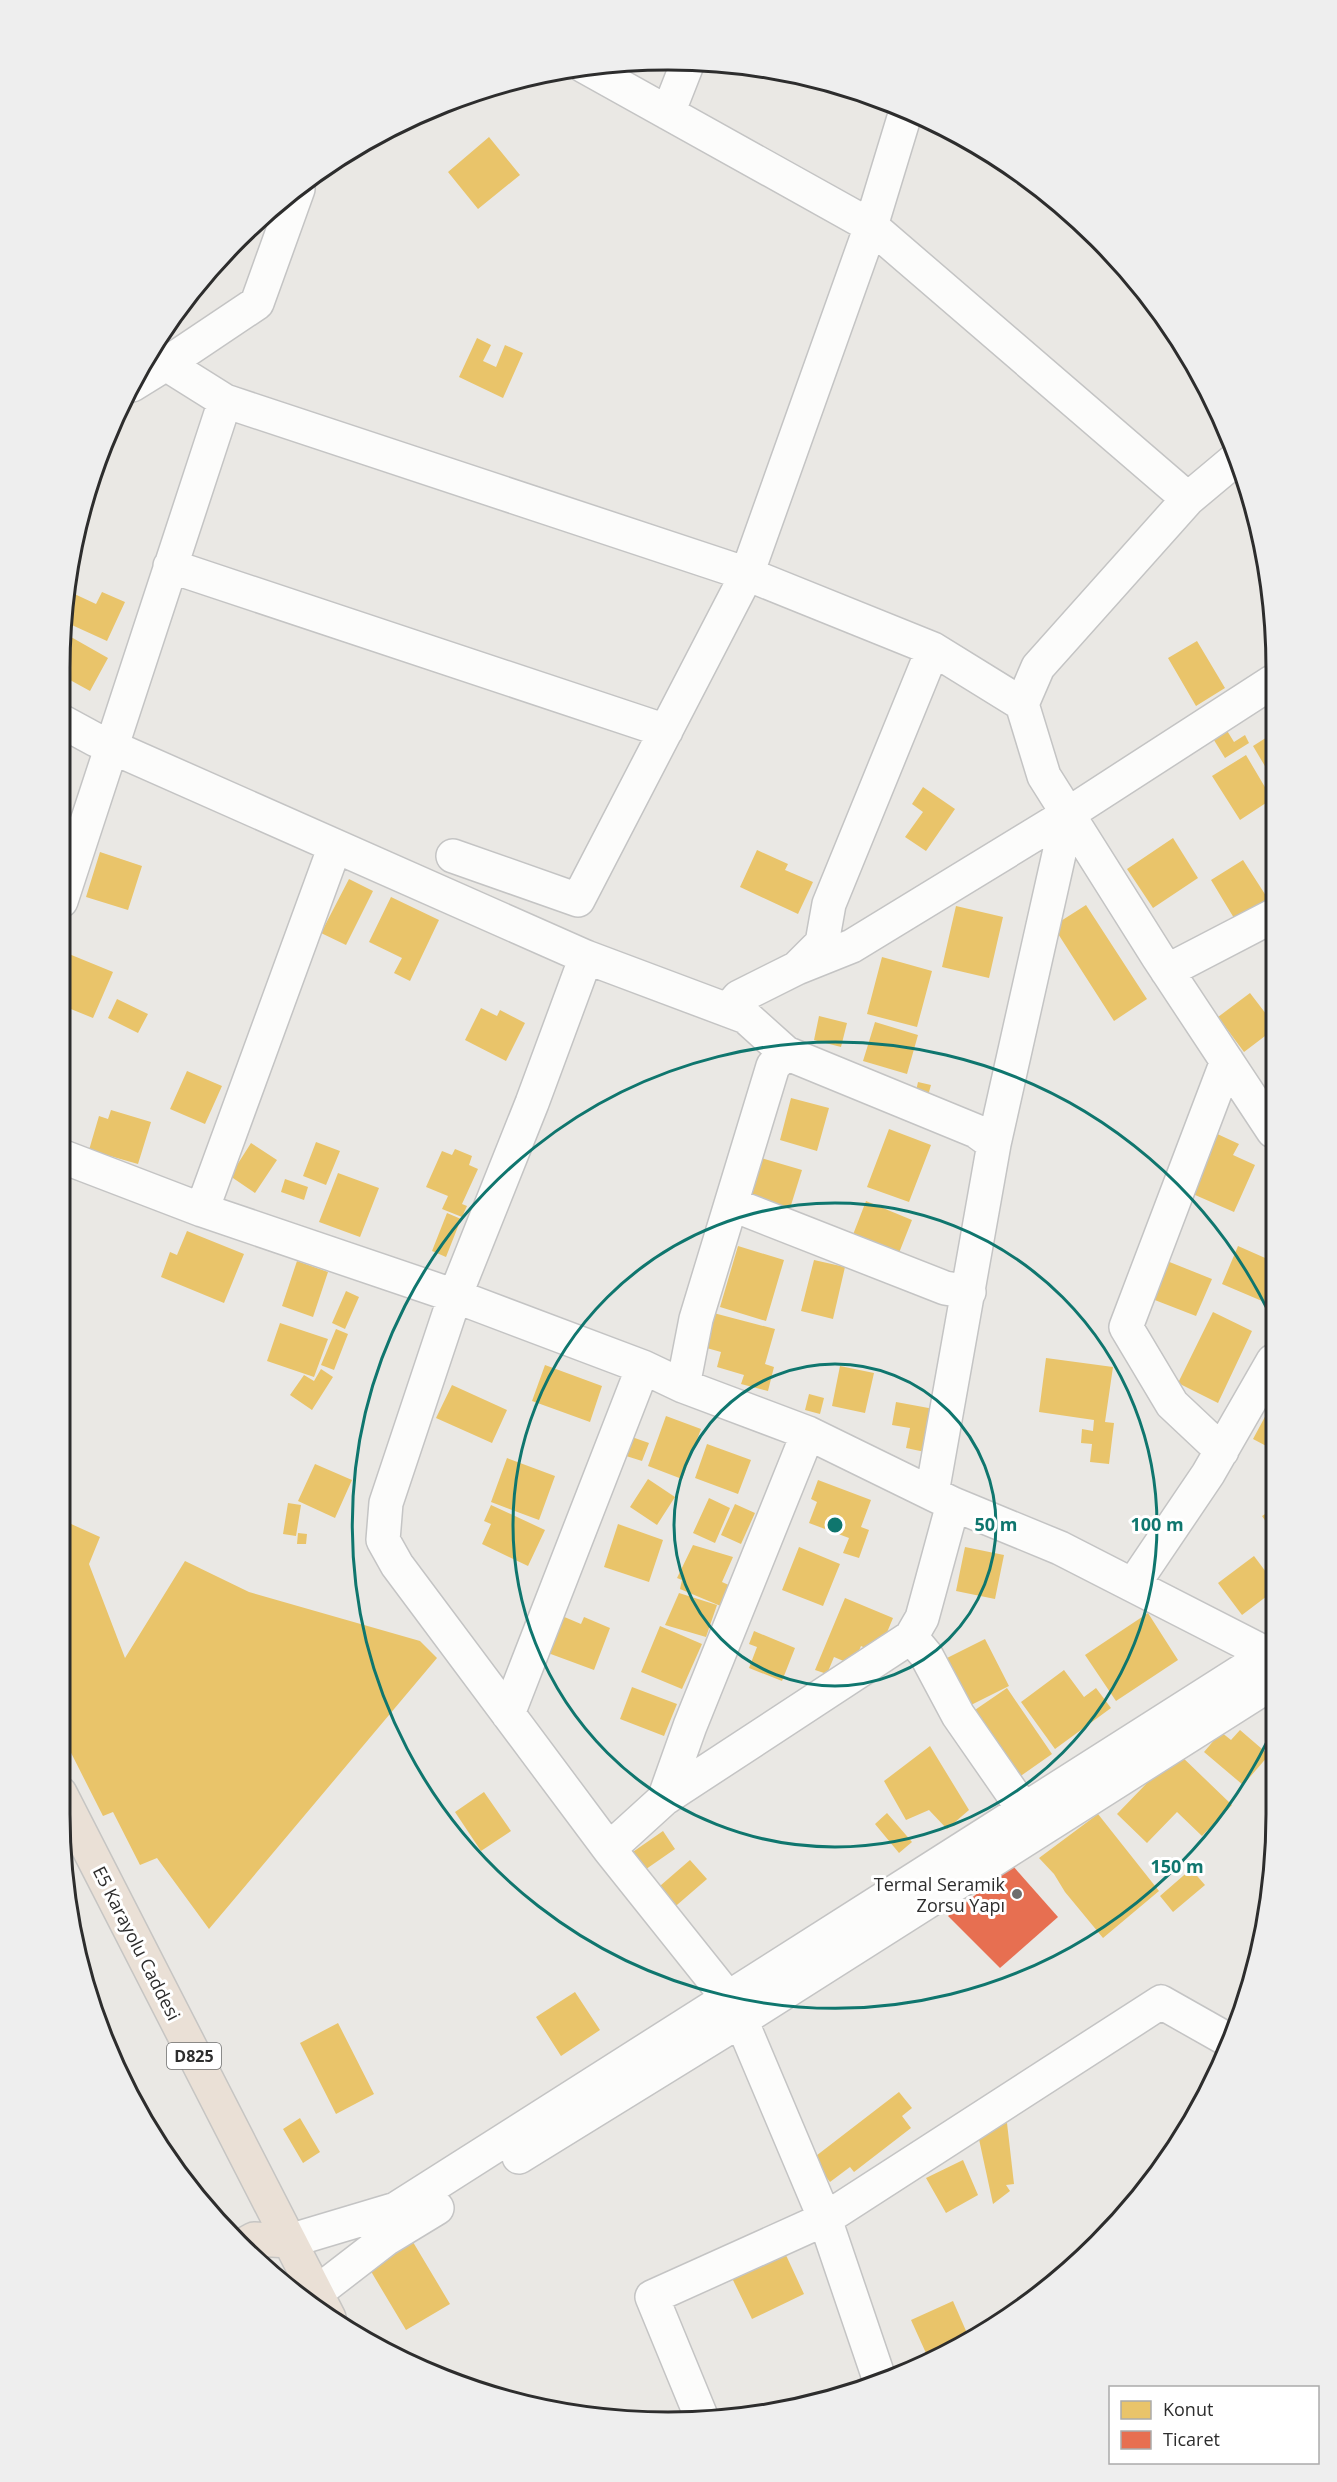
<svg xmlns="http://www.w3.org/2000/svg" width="1337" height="2482" font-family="'Open Sans',sans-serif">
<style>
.homes{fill:#e9c46a}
.shops{fill:#e76f51}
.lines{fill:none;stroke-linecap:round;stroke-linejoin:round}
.minor-casing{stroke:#c4c4c4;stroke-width:36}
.highway-casing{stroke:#c6c5c3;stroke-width:36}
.minor{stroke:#fcfcfb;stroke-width:33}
.highway{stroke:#eae0d6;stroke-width:33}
.ring{fill:none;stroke:#0f766e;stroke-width:3}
.poi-dot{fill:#6f6e6d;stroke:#fff;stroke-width:2}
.labels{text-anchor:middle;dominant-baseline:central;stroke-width:6;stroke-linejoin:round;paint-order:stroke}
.shield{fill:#fff;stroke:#6c6c6c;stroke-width:1.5}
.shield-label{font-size:16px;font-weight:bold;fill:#2d2d2d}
.poi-label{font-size:18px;fill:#2d2d2d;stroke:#fff;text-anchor:end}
.street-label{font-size:18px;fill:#2d2d2d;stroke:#fff}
.rim{fill:none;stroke:#2d2d2d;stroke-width:3}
.centre{fill:#0f766e;stroke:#fff;stroke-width:3}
.ring-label{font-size:18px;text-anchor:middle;font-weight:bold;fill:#0f766e;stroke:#fff;stroke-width:6;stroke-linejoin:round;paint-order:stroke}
</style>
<rect width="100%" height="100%" fill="#eae8e4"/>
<path class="homes" d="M 489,137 L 520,175 L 478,209 L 448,172 Z
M 477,338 L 491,345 L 483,361 L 496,367 L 505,345 L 523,353 L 503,398 L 459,377 Z
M 68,591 L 96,604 L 102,592 L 125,602 L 107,641 L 63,621 Z
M 71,637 L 108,658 L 90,691 L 61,675 L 61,668 L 65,661 L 61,659 L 61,654 Z
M 1197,641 L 1225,688 L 1196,706 L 1168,658 Z
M 1223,724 L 1234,742 L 1245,735 L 1249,743 L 1225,758 L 1209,732 Z
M 1272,734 L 1272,778 L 1253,746 Z
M 1246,755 L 1272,799 L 1240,820 L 1212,776 Z
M 923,787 L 955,809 L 926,851 L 905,837 L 923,812 L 912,804 Z
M 1173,838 L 1198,878 L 1153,908 L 1127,869 Z
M 757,850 L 788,864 L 785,870 L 813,882 L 798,914 L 740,887 Z
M 100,852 L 142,866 L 128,910 L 86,897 Z
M 1243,860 L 1270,902 L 1237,923 L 1211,880 Z
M 349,879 L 373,891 L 346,945 L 321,933 Z
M 391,897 L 439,920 L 410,981 L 394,973 L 402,958 L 369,942 Z
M 1086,905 L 1147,999 L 1114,1021 L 1053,926 Z
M 956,906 L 1003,917 L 989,978 L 942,967 Z
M 69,954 L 113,972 L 93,1018 L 61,1005 L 61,972 Z
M 882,957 L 932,971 L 917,1027 L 867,1014 Z
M 1250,993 L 1273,1023 L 1273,1030 L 1244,1052 L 1218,1017 Z
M 117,999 L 148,1014 L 138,1033 L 108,1018 Z
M 481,1008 L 497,1016 L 500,1010 L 525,1023 L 506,1061 L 465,1040 Z
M 819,1016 L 847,1023 L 841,1047 L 814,1040 Z
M 875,1022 L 918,1035 L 907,1074 L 863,1061 Z
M 187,1071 L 222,1086 L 205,1124 L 170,1109 Z
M 918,1082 L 931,1085 L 926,1103 L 914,1100 Z
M 791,1098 L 829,1108 L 817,1151 L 780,1140 Z
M 111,1110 L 151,1122 L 138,1164 L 89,1150 L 99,1116 L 108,1119 Z
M 889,1129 L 931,1145 L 909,1202 L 867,1187 Z
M 1213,1132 L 1239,1144 L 1233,1155 L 1255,1165 L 1234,1212 L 1186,1191 Z
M 316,1142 L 340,1151 L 326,1185 L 303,1176 Z
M 251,1143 L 277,1160 L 255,1193 L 230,1176 Z
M 455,1149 L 472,1156 L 469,1165 L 478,1169 L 462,1204 L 467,1206 L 462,1217 L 442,1209 L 448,1196 L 426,1187 L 442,1151 L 452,1155 Z
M 761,1158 L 802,1170 L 787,1218 L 747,1206 Z
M 338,1173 L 379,1188 L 360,1237 L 319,1222 Z
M 285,1179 L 308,1187 L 304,1200 L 281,1192 Z
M 866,1201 L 912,1220 L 895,1263 L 849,1245 Z
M 447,1213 L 461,1219 L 446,1257 L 432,1251 Z
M 187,1231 L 244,1254 L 224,1303 L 161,1277 L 170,1252 L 177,1255 Z
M 738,1246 L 784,1260 L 766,1321 L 720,1307 Z
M 1238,1246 L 1274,1262 L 1274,1292 L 1269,1304 L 1222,1284 Z
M 1162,1259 L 1212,1279 L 1196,1316 L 1147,1297 Z
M 814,1260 L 845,1267 L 833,1319 L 801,1311 Z
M 297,1261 L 328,1272 L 313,1317 L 282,1306 Z
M 346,1291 L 359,1297 L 345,1329 L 332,1323 Z
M 706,1311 L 775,1329 L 765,1364 L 774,1367 L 768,1391 L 741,1384 L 744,1375 L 717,1367 L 721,1352 L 696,1345 Z
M 1213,1312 L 1252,1331 L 1218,1403 L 1178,1383 Z
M 280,1323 L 328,1339 L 314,1377 L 267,1361 Z
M 336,1329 L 348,1334 L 334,1370 L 321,1365 Z
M 1046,1358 L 1113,1367 L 1105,1422 L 1114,1423 L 1109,1464 L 1090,1462 L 1092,1444 L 1081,1443 L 1082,1429 L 1093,1431 L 1094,1420 L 1039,1412 Z
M 545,1365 L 602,1386 L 590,1422 L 532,1401 Z
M 840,1366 L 874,1373 L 865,1413 L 832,1406 Z
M 321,1369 L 333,1377 L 312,1410 L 290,1395 L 304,1375 L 314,1381 Z
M 452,1385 L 507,1410 L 492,1443 L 436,1418 Z
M 809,1394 L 824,1398 L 820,1414 L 805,1410 Z
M 1274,1400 L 1274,1450 L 1253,1439 Z
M 896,1402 L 934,1409 L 925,1452 L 906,1448 L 910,1428 L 892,1425 Z
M 666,1416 L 701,1429 L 682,1479 L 648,1466 Z
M 629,1436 L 649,1443 L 642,1461 L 623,1455 Z
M 707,1444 L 751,1460 L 738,1494 L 695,1478 Z
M 507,1458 L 555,1476 L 539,1520 L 491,1502 Z
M 315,1464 L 352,1480 L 335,1518 L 298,1501 Z
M 648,1479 L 675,1497 L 657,1525 L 630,1507 Z
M 818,1480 L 871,1500 L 861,1527 L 869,1530 L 859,1558 L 843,1553 L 849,1538 L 809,1523 L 817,1502 L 811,1499 Z
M 709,1498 L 730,1508 L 715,1543 L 693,1533 Z
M 288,1503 L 301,1505 L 296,1536 L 283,1534 Z
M 735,1504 L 755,1513 L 741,1544 L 721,1535 Z
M 491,1505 L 545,1530 L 528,1566 L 482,1544 L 491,1524 L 484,1521 Z
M 1275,1508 L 1275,1535 L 1262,1516 Z
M 60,1519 L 100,1537 L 89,1564 L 125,1658 L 185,1561 L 249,1592 L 420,1641 L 437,1658 L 209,1929 L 157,1858 L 140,1865 L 113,1812 L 103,1816 L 60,1731 Z
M 618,1524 L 663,1540 L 649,1582 L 604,1567 Z
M 298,1533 L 307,1534 L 306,1544 L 297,1544 Z
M 693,1545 L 733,1557 L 722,1582 L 731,1586 L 723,1607 L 680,1589 L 682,1580 L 677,1578 Z
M 799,1547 L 840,1564 L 823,1606 L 782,1590 Z
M 965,1547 L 1004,1555 L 995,1599 L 956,1591 Z
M 1254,1556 L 1275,1584 L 1275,1590 L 1242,1615 L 1218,1583 Z
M 679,1593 L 717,1605 L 706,1637 L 665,1625 Z
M 845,1598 L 893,1618 L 878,1654 L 861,1646 L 853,1665 L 834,1657 L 827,1674 L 815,1670 Z
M 1148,1613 L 1178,1660 L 1116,1701 L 1085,1655 Z
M 562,1616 L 581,1624 L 584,1617 L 610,1628 L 594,1670 L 548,1653 Z
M 660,1626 L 702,1644 L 682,1689 L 641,1672 Z
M 754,1631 L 795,1648 L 782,1681 L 749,1668 L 757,1647 L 749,1644 Z
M 985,1639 L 1009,1686 L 969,1706 L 945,1659 Z
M 1064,1670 L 1084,1697 L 1096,1688 L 1111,1708 L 1055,1749 L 1021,1702 Z
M 632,1687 L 677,1704 L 664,1736 L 620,1719 Z
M 1007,1688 L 1052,1754 L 1015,1780 L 969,1714 Z
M 1240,1730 L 1269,1755 L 1243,1785 L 1204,1752 L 1221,1732 L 1231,1740 Z
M 930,1746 L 969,1810 L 947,1829 L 929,1810 L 906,1820 L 884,1781 Z
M 1177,1752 L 1232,1805 L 1202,1836 L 1177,1812 L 1147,1843 L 1117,1814 Z
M 484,1792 L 511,1831 L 481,1851 L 455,1812 Z
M 887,1813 L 912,1842 L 899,1853 L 875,1824 Z
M 1098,1814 L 1159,1891 L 1103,1938 L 1065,1892 L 1054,1874 L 1039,1858 Z
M 663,1831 L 675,1849 L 639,1874 L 627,1856 Z
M 690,1860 L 707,1879 L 670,1911 L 653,1892 Z
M 1191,1869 L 1205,1885 L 1173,1912 L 1160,1896 Z
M 575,1992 L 600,2030 L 561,2056 L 536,2017 Z
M 338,2023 L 374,2094 L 336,2114 L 300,2043 Z
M 899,2092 L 912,2108 L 902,2116 L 911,2128 L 854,2172 L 850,2167 L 830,2182 L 812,2159 Z
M 300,2118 L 320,2152 L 303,2163 L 283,2129 Z
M 1007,2123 L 1014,2184 L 1006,2185 L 1010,2191 L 993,2204 L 977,2130 Z
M 963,2160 L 978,2195 L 946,2213 L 926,2178 Z
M 410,2237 L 450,2304 L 406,2330 L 366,2263 Z
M 785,2253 L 804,2294 L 752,2319 L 732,2278 Z
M 953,2301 L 970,2340 L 930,2362 L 911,2320 Z
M 836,2390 L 838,2397 L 806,2405 L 806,2404 Z"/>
<path class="shops" d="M 1013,1866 L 1058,1917 L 1000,1968 L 948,1916 Z"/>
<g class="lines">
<defs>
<path id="minor" d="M 584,66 L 871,226 L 1188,499
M 668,113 L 688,62
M 166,364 L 225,401 L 747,574 L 933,649 L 1022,704
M 132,385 L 166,364 L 257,303 L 298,189
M 1237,458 L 1188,499 L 1038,667 L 1022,704 L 1044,776 L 1158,957 L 1273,1131
M 170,566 L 666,731
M 61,721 L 96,740 L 586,957 L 746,1017 L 786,1053
M 453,856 L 578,900 L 747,574 L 871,226 L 906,111
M 61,901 L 225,401
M 586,957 L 532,1103 L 455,1296 L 386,1503 L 383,1540 L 397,1565 L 609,1849 L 728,1998 L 741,2020 L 825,2219 L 880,2381
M 797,968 L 852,946 L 1068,814 L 1272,682
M 1167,971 L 1273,916
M 728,1010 L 739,997 L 797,968 L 822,943 L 829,904 L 933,649
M 61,1156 L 202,1210 L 455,1296 L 643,1367 L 683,1386 L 808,1433 L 953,1504 L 1060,1548 L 1275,1658
M 731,1204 L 945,1288 L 969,1292
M 202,1210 L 335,846
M 683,1386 L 696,1319 L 773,1066 L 786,1053 L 976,1131 L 994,1144
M 1222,1451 L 1172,1404 L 1126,1327 L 1227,1061
M 932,1493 L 994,1144 L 1068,814
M 1133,1585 L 1208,1474 L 1273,1361
M 911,1637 L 926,1655 L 958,1715 L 1035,1826
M 508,1714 L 643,1367
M 664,1799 L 690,1726 L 808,1433
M 609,1849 L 664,1799 L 911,1637 L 922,1618 L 953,1504
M 519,2157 L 741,2020 L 1275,1681
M 289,2241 L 396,2209 L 1275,1650
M 316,2293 L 386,2239 L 437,2208
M 703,2421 L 652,2297 L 825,2219 L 1161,2002 L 1230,2041"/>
<path id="highway" d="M 60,1793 L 329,2318
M 243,2245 L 254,2239 L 289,2241"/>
</defs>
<use href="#minor" class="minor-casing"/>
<use href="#highway" class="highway-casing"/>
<use href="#minor" class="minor"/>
<use href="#highway" class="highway"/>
</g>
<g class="ring">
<circle cx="835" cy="1525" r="161"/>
<circle cx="835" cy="1525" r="322"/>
<path d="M1275 1725A483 483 0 1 1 1273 1321"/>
</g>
<circle class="poi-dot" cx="1017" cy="1894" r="6"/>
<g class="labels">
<rect class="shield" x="167" y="2043" width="54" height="26" rx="4.5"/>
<g class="shield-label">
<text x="194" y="2056">D825</text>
</g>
<g class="poi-label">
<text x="1005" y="1884">Termal Seramik<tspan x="1005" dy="21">Zorsu Yapı</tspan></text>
</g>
<g class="street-label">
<text transform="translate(137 1943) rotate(63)">E5 Karayolu Caddesi</text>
</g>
</g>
<path d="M0 0H1337V2482H0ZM668 70H668A598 598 0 0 1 1266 668V1814A598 598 0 0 1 668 2412H668A598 598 0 0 1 70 1814V668A598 598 0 0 1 668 70Z" fill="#eee" fill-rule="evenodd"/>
<path class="rim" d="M668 70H668A598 598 0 0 1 1266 668V1814A598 598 0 0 1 668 2412H668A598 598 0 0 1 70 1814V668A598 598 0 0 1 668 70Z"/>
<circle cx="835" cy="1525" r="9" class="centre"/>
<g class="ring-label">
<text x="996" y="1531">50 m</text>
<text x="1157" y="1531">100 m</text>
<text x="1177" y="1873">150 m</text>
</g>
<rect x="1109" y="2386" width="210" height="78" fill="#ffffff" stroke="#ababab" stroke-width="1.5"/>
<rect x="1121" y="2401" width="30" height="18" fill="#e9c46a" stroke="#ababab" stroke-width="1.5"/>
<text x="1163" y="2416" font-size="18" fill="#2d2d2d">Konut</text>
<rect x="1121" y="2431" width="30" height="18" fill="#e76f51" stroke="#ababab" stroke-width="1.5"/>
<text x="1163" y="2446" font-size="18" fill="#2d2d2d">Ticaret</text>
</svg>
